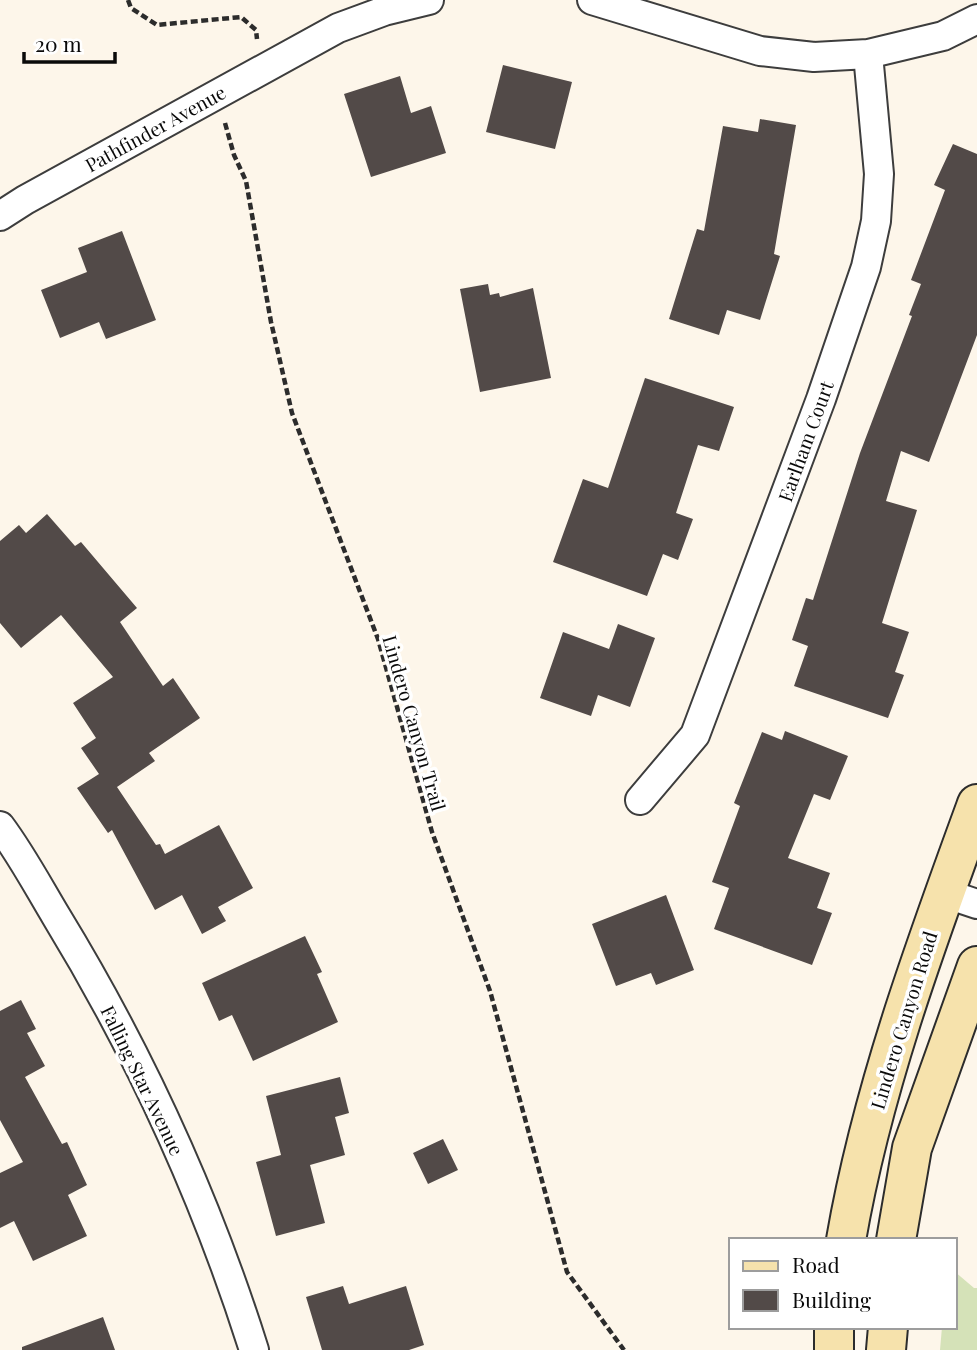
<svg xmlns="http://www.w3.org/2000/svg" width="977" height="1350" font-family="'Playfair Display',serif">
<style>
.green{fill:#d5e2b8}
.building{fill:#524a48}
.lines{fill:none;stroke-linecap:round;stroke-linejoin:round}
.street-casing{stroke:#3d3d3d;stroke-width:32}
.secondary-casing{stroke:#2c2c2c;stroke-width:42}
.path{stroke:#2c2c2c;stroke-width:4.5;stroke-dasharray:7 3.5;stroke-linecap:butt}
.street{stroke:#fff;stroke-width:28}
.secondary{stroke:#f6e2ac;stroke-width:38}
.labels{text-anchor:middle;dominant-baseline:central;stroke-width:7;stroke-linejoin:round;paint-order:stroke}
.street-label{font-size:19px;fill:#0a0a0a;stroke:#fff}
</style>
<rect width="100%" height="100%" fill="#fdf6ea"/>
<path class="green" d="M 954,1271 L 974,1288 L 977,1288 L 977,1350 L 940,1350 L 942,1327 L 954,1327 Z"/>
<path class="building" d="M 503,65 L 572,82 L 555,149 L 486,132 Z
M 400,76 L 411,113 L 431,106 L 446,153 L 371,177 L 344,94 Z
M 760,119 L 796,125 L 774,254 L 780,256 L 760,320 L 727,310 L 719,335 L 669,319 L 697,229 L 704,231 L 723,126 L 758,132 Z
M 953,144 L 977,154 L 977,335 L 929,462 L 901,451 L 886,501 L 917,510 L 882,623 L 909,632 L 895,672 L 904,675 L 888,718 L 794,686 L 808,646 L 792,640 L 806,598 L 813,600 L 860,453 L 912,316 L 909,315 L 921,284 L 911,280 L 945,190 L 934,185 Z
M 122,231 L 156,320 L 106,339 L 99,322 L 60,338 L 41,290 L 87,272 L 78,248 Z
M 488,284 L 490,295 L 499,293 L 500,297 L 533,288 L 551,378 L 480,392 L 460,289 Z
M 645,378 L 734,407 L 719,451 L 698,445 L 676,513 L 693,519 L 678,560 L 663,554 L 647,596 L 553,562 L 583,479 L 608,488 Z
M 47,514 L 75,546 L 81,542 L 137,608 L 120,622 L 163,686 L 173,678 L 200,718 L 149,753 L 155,761 L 117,787 L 156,845 L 160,844 L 165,854 L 219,825 L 253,888 L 218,907 L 226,921 L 202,934 L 182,895 L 155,910 L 112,830 L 108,833 L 77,788 L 99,774 L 81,748 L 96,738 L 73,703 L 113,677 L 61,615 L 21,648 L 0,623 L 0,541 L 19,525 L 26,533 Z
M 618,624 L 655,638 L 630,707 L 598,695 L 591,716 L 540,698 L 563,632 L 609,649 Z
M 785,731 L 848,756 L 830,800 L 814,794 L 788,858 L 830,873 L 817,908 L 832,913 L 812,965 L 714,929 L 729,888 L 712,882 L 740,806 L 734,803 L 762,732 L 782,740 Z
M 666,895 L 694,970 L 656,985 L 651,973 L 616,986 L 592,924 Z
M 305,936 L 322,972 L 317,974 L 338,1022 L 253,1061 L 232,1015 L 219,1021 L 202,983 Z
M 21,1000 L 36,1029 L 27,1033 L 45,1066 L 25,1077 L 62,1144 L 67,1142 L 87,1185 L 68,1195 L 87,1236 L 33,1261 L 14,1221 L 0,1228 L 0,1173 L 23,1162 L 0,1120 L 0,1011 Z
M 340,1077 L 349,1113 L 335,1117 L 345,1155 L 310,1165 L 325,1223 L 276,1236 L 256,1162 L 281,1155 L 266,1096 Z
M 443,1139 L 458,1170 L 428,1184 L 413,1153 Z
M 343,1286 L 349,1304 L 406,1286 L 424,1345 L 409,1350 L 322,1350 L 306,1297 Z
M 103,1317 L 115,1350 L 22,1350 L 22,1347 Z"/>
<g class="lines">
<defs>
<path id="street" d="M 592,0 L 760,51 L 814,57 L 868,54 L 943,36 L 977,19
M 0,216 L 25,200 L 338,28 L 384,11 L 429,0
M 640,800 L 695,735 L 821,399 L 866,267 L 876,221 L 879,174 L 868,54
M 0,826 C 21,854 38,886 56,916 C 139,1052 206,1198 254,1350
M 944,893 L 977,904"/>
<path id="secondary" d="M 846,1240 C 872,1090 925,946 977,804
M 896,1240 L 912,1148 L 977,966
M 834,1350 L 834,1327
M 886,1350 L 888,1327"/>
</defs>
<use href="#street" class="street-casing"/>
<use href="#secondary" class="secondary-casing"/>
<path class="path" d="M 128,0 L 131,8 L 157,25 L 241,17 L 256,30 L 257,39
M 225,123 L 234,155 L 246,181 L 271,322 L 292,413 L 378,639 L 432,832 L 490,991 L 567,1272 L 624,1350"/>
<use href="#street" class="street"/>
<use href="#secondary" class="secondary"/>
</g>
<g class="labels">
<g class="street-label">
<text transform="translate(155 128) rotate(-29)">Pathfinder Avenue</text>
<text transform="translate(805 441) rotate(-70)">Earlham Court</text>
<text transform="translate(415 723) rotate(74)">Lindero Canyon Trail</text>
<text transform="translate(903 1020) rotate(-73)">Lindero Canyon Road</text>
<text transform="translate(143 1080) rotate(64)">Falling Star Avenue</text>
</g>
</g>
<rect x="729" y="1238" width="228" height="91" fill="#ffffff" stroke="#9d9d9d" stroke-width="2"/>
<rect x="743" y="1261" width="35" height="10" fill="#f6e2ac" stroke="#9d9d9d" stroke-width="2"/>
<text x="792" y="1273" font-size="21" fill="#0a0a0a">Road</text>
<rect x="743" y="1290" width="35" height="21" fill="#524a48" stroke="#9d9d9d" stroke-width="2"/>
<text x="792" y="1308" font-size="21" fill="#0a0a0a">Building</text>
<path d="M24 52v10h91v-10" fill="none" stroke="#0a0a0a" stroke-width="3.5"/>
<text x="35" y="52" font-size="21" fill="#0a0a0a" stroke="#ffffff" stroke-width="5" paint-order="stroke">20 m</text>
</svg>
